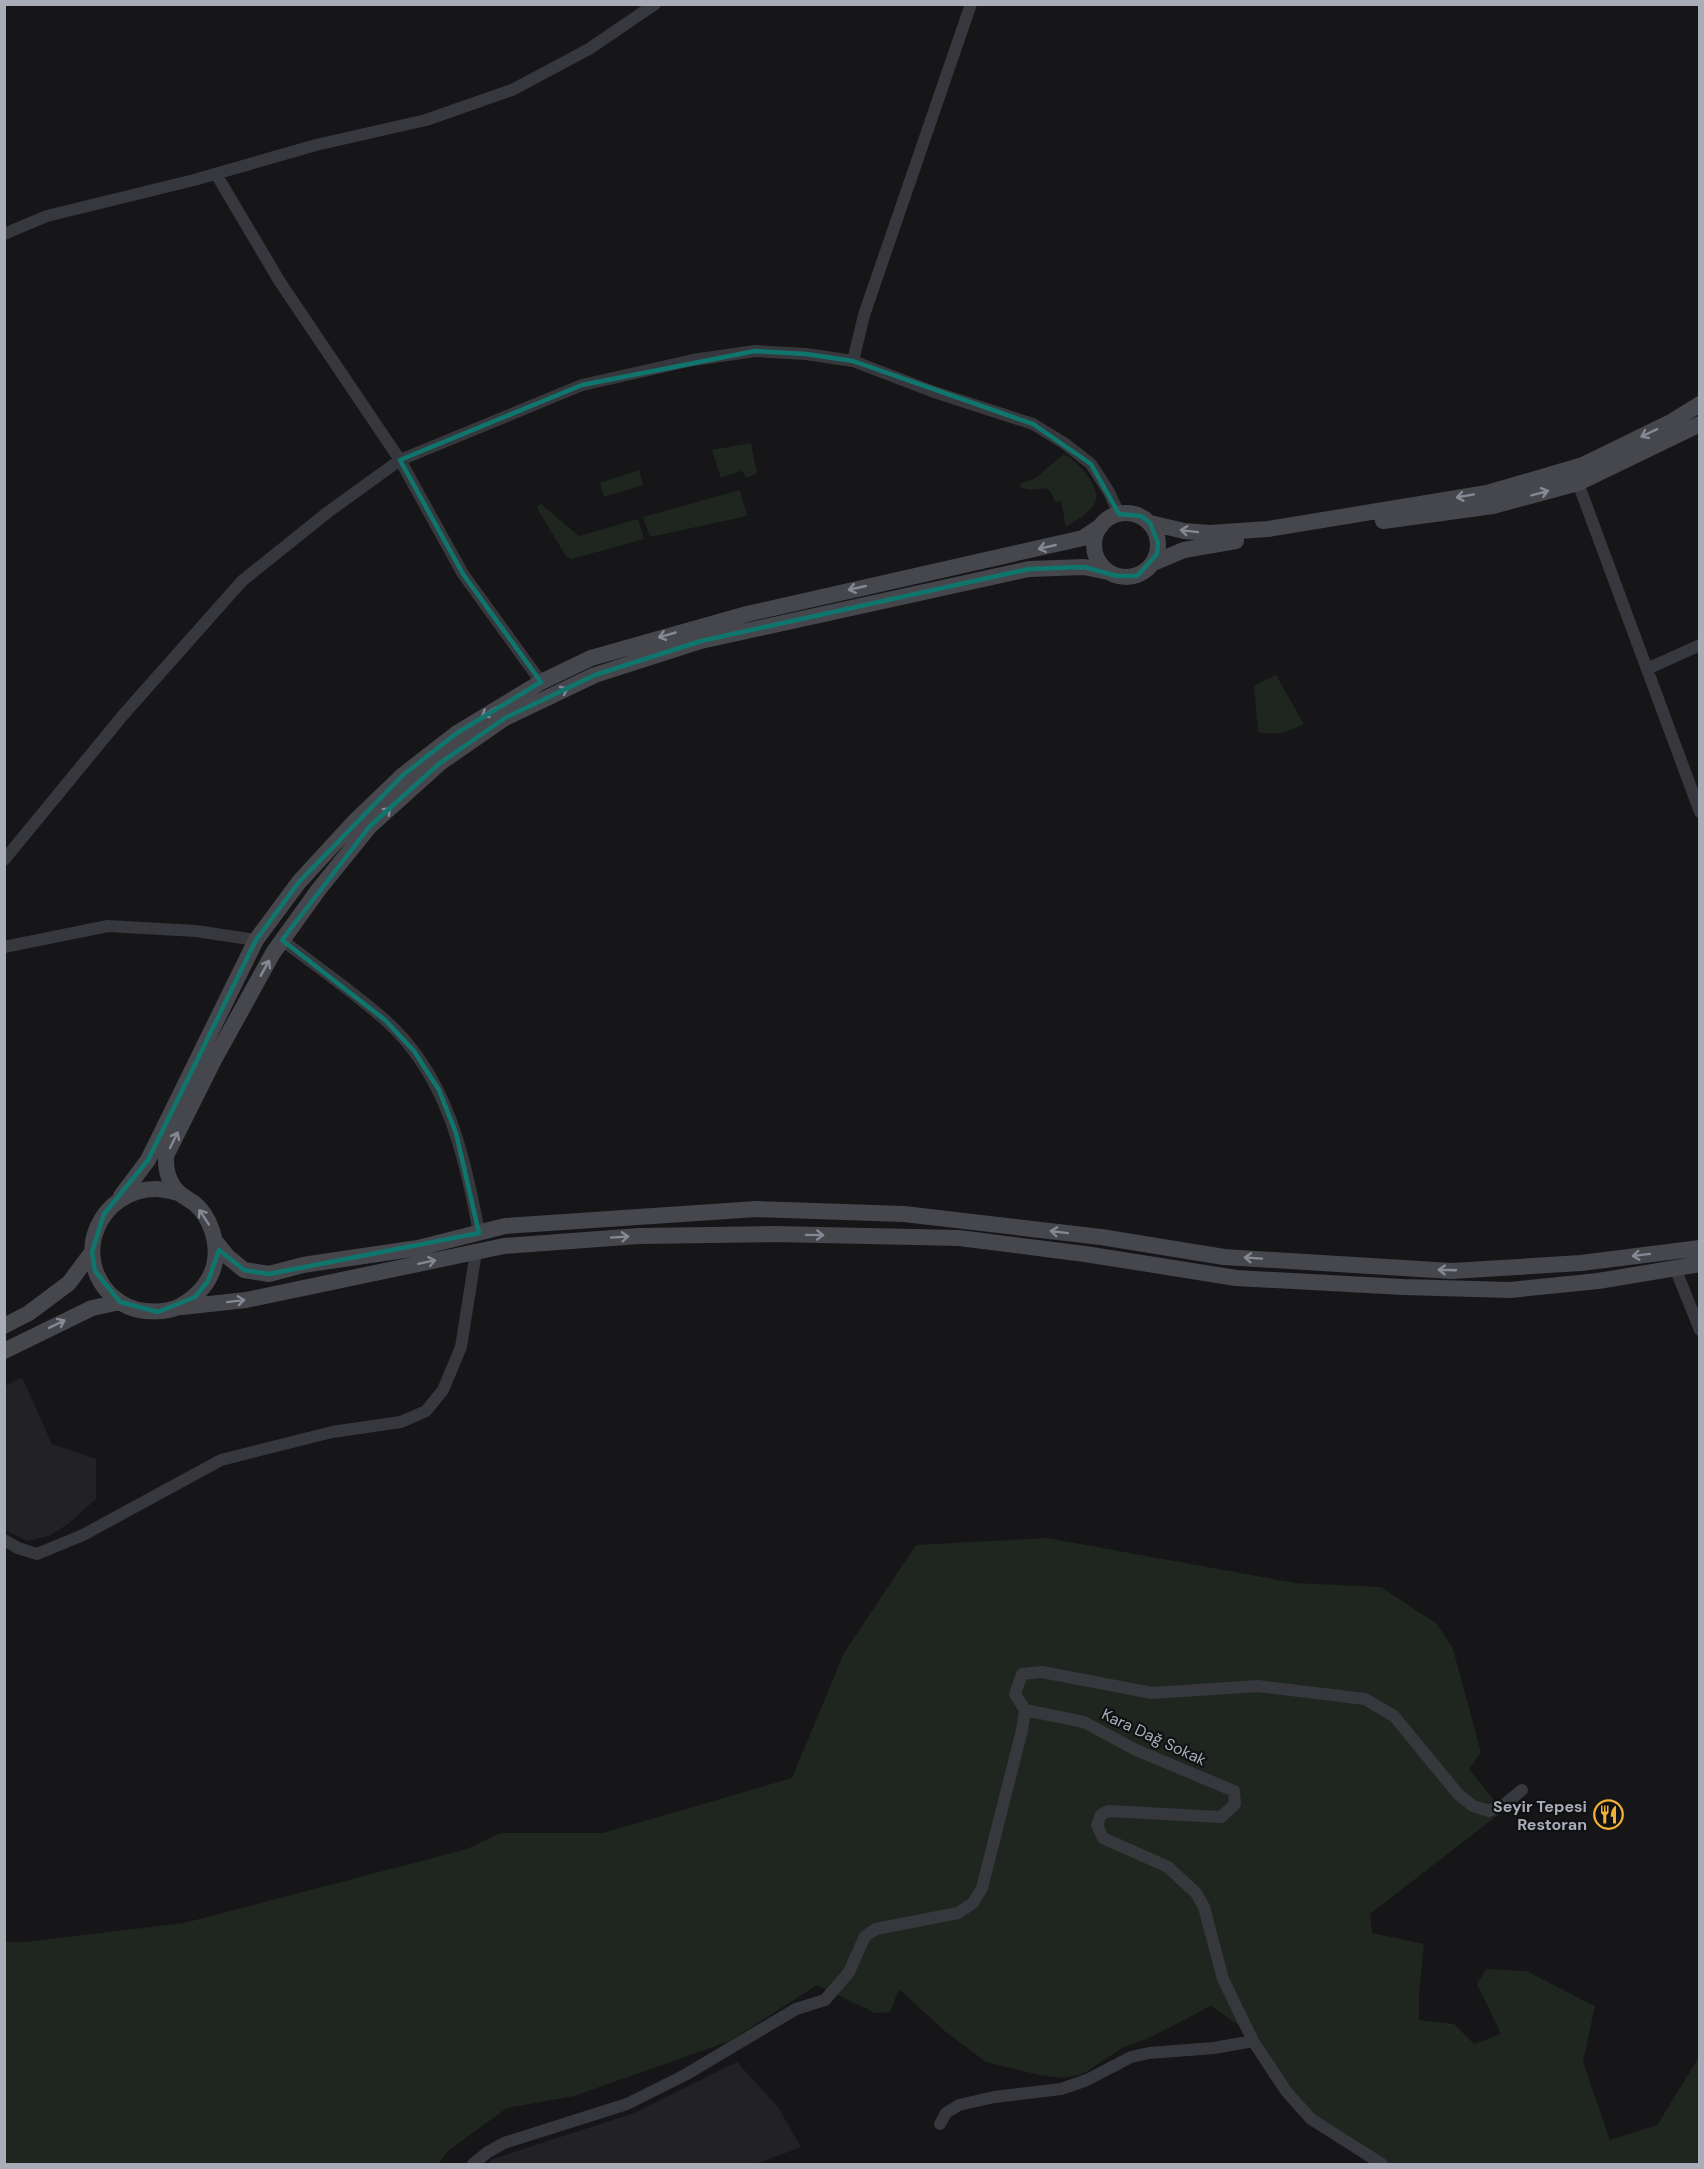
<svg xmlns="http://www.w3.org/2000/svg" width="1704" height="2169" font-family="'DM Sans',sans-serif">
<style>
.built{fill:#222225}
.green{fill:#1e261f}
.lines{fill:none;stroke-linecap:round;stroke-linejoin:round}
.street{stroke:#37383d;stroke-width:12}
.secondary{stroke:#45474d;stroke-width:16}
.oneway{stroke:#858993}
.marked{fill:none;stroke:#0f766e;stroke-width:4.5;stroke-linejoin:round}
.labels{text-anchor:middle;dominant-baseline:central;stroke-width:4.5;stroke-linejoin:round;paint-order:stroke}
.street-label{font-size:16px;fill:#a8adb8;stroke:#111113}
.poi-label{font-size:16px;font-weight:bold;fill:#a8adb8;stroke:#111113;text-anchor:end}
</style>
<rect width="100%" height="100%" fill="#161618"/>
<path class="built" d="M 22,1377 L 52,1444 L 96,1459 L 96,1499 L 68,1524 L 49,1536 L 27,1541 L 4,1529 L 5,1386 Z
M 737,2062 L 778,2107 L 801,2147 L 756,2164 L 488,2164 L 493,2159 L 634,2113 Z"/>
<path class="green" d="M 751,443 L 757,474 L 745,478 L 744,473 L 740,471 L 721,478 L 712,450 Z
M 1064,454 C 1077,460 1103,489 1095,503 C 1089,514 1076,520 1066,527 L 1061,501 L 1055,502 L 1051,492 L 1046,488 L 1031,490 L 1020,488 L 1021,483 L 1034,479 Z
M 639,470 L 643,485 L 604,497 L 600,483 Z
M 740,490 L 747,516 L 650,537 L 643,517 Z
M 541,504 L 579,536 L 638,519 L 644,539 L 571,559 L 566,556 L 538,510 L 538,506 Z
M 1276,675 L 1304,724 C 1287,732 1277,736 1258,732 L 1254,686 Z
M 1047,1538 L 1295,1583 L 1381,1587 L 1437,1624 L 1453,1649 L 1481,1752 L 1469,1769 L 1503,1811 L 1370,1914 L 1372,1933 L 1424,1944 L 1419,1993 L 1419,2020 L 1454,2024 L 1474,2044 L 1501,2034 L 1477,1984 L 1486,1969 L 1526,1971 L 1595,2006 L 1583,2062 L 1610,2140 L 1657,2125 L 1699,2057 L 1699,2164 L 1387,2164 L 1320,2121 L 1285,2083 L 1259,2039 L 1211,2006 L 1147,2039 L 1122,2048 L 1083,2074 L 1063,2078 L 1039,2075 L 986,2062 L 946,2032 L 899,1989 L 890,2012 L 875,2013 L 817,1985 L 730,2041 L 574,2096 L 507,2108 L 449,2150 L 438,2164 L 5,2164 L 5,1942 L 25,1942 L 184,1923 L 467,1849 L 500,1833 L 603,1833 L 792,1778 L 844,1653 L 916,1545 Z"/>
<g class="lines">
<path class="street" d="M 216,174 L 280,282 L 400,460 L 463,574 L 541,682
M 4,234 L 47,216 L 194,180 L 316,145 L 426,120 L 512,90 L 589,49 L 655,4
M 853,361 L 864,315 L 971,4
M 1578,483 L 1700,812
M 1647,669 L 1700,645
M 4,860 L 124,714 L 242,581 L 328,512 L 400,460 L 582,385 L 693,360 L 755,351 L 806,354 L 853,361 L 934,392 L 1033,424 L 1064,443 L 1091,464 L 1109,492 L 1119,514
M 282,940 C 316,966 352,991 384,1019 C 446,1073 465,1155 479,1233
M 4,947 L 108,926 L 196,931 L 256,940
M 1675,1268 L 1700,1330
M 4,1540 L 18,1548 L 37,1554 L 83,1535 L 221,1460 L 332,1432 L 401,1422 L 426,1411 L 443,1390 L 461,1347 L 476,1252
M 940,2124 L 946,2113 L 959,2105 L 994,2097 L 1061,2089 L 1087,2080 L 1131,2057 L 1149,2053 L 1214,2048 L 1253,2041
M 473,2164 L 488,2152 L 504,2143 L 627,2104 L 685,2075 L 796,2009 L 825,2000 L 849,1972 L 865,1936 L 876,1929 L 958,1913 L 973,1903 L 982,1888 L 1022,1730 L 1025,1710
M 1382,2164 L 1311,2119 L 1286,2091 L 1253,2041 L 1223,1979 L 1204,1907 L 1196,1893 L 1168,1867 L 1103,1838 L 1097,1825 L 1101,1815 L 1108,1811 L 1221,1817 L 1235,1804 L 1234,1791 L 1136,1750 L 1084,1722 L 1025,1710 L 1015,1694 L 1022,1674 L 1042,1672 L 1152,1693 L 1258,1686 L 1365,1699 L 1394,1716 L 1458,1794 L 1473,1806 L 1489,1811 L 1505,1804 L 1522,1790"/>
<path class="secondary" d="M1094 545a32 32 0 1 1 64 0a32 32 0 1 1-64 0Z
M 1383,521 L 1493,506 L 1578,483 L 1700,424
M 1150,523 L 1184,531 L 1210,533 L 1268,529 L 1487,493 L 1583,465 L 1671,422 L 1700,404
M 1153,563 L 1184,550 L 1236,541
M 179,1193 C 172,1192 164,1189 156,1189 C 100,1189 70,1256 112,1296 C 121,1304 132,1310 145,1311 C 156,1312 169,1312 180,1306 C 197,1297 212,1281 215,1261 C 218,1241 210,1216 194,1203 C 185,1197 176,1193 171,1182 C 166,1173 166,1165 166,1156 L 214,1060 L 273,953 L 319,889 L 370,826 L 440,763 L 505,718 L 595,675 L 701,641 L 1029,569 L 1084,567 L 1108,572
M 121,1196 L 148,1160 L 256,940 L 299,882 L 356,820 L 403,775 L 457,733 L 541,682 L 591,658 L 747,614 L 1083,538 L 1101,526
M 215,1241 L 228,1257 L 244,1270 L 269,1274 L 303,1265 L 418,1248 L 505,1226 L 757,1209 L 904,1214 L 1101,1237 L 1224,1257 L 1452,1271 L 1581,1263 L 1700,1248
M 182,1307 L 246,1300 L 504,1246 L 639,1236 L 775,1234 L 959,1238 L 1085,1254 L 1236,1278 L 1403,1287 L 1510,1290 L 1598,1281 L 1700,1264
M 4,1326 L 29,1313 L 69,1283 L 92,1252
M 4,1351 L 92,1308 L 120,1302"/>
</g>
<defs><path id="oneway-shaft" d="M-6 0H5M1.5-3L5.5 0L1.5 3" fill="none" stroke-width="1.6" stroke-linecap="round" stroke-linejoin="round" transform="scale(1.5)"/></defs>
<g class="oneway">
<use href="#oneway-shaft" transform="translate(1649 433) rotate(154)"/>
<use href="#oneway-shaft" transform="translate(1540 493) rotate(-15)"/>
<use href="#oneway-shaft" transform="translate(1465 496) rotate(170)"/>
<use href="#oneway-shaft" transform="translate(1189 531) rotate(-173)"/>
<use href="#oneway-shaft" transform="translate(1047 547) rotate(167)"/>
<use href="#oneway-shaft" transform="translate(857 588) rotate(167)"/>
<use href="#oneway-shaft" transform="translate(667 635) rotate(164)"/>
<use href="#oneway-shaft" transform="translate(560 692) rotate(-26)"/>
<use href="#oneway-shaft" transform="translate(489 712) rotate(148)"/>
<use href="#oneway-shaft" transform="translate(384 814) rotate(-42)"/>
<use href="#oneway-shaft" transform="translate(265 968) rotate(-61)"/>
<use href="#oneway-shaft" transform="translate(174 1140) rotate(-64)"/>
<use href="#oneway-shaft" transform="translate(204 1217) rotate(-123)"/>
<use href="#oneway-shaft" transform="translate(1059 1232) rotate(-173)"/>
<use href="#oneway-shaft" transform="translate(815 1235) rotate(1)"/>
<use href="#oneway-shaft" transform="translate(620 1237) rotate(-4)"/>
<use href="#oneway-shaft" transform="translate(1641 1255) rotate(173)"/>
<use href="#oneway-shaft" transform="translate(1253 1258) rotate(-176)"/>
<use href="#oneway-shaft" transform="translate(427 1262) rotate(-12)"/>
<use href="#oneway-shaft" transform="translate(1447 1270) rotate(-178)"/>
<use href="#oneway-shaft" transform="translate(236 1301) rotate(-7)"/>
<use href="#oneway-shaft" transform="translate(57 1324) rotate(-26)"/>
</g>
<path class="marked" d="M 755,351 L 806,354 L 853,361 L 1033,424 L 1091,464 L 1119,514 L 1141,516 L 1150,523 L 1158,543 L 1157,554 L 1137,576 L 1117,576 L 1084,567 L 1029,569 L 701,641 L 595,675 L 505,718 L 440,763 L 370,826 L 282,940 L 385,1020 L 414,1051 L 439,1090 L 456,1133 L 479,1233 L 269,1274 L 244,1270 L 219,1250 L 208,1281 L 195,1297 L 158,1312 L 120,1302 L 95,1271 L 92,1252 L 104,1214 L 148,1160 L 256,940 L 299,882 L 403,775 L 457,733 L 541,682 L 463,574 L 400,460 L 582,385 Z"/>
<defs>
<symbol id="restaurant-ring" viewBox="-11 -11 22 22"><circle r="9.5" fill="#111113" stroke="#f2b134" stroke-width="1.5"/><path d="M-5-6h1v4h1v-4h1v4h1v-4h1v5L-1.5 .5V6h-2V.5L-5-1ZM5-6V6H3V1.5H1.5Q1.5-4 5-6Z" fill="#f2b134"/></symbol>
</defs>
<g fill-rule="evenodd">
<use href="#restaurant-ring" x="1592" y="1798" width="33" height="33"/>
</g>
<g class="labels">
<g class="street-label">
<text transform="translate(1154 1737) rotate(25)">Kara Dağ Sokak</text>
</g>
<g class="poi-label">
<text x="1587" y="1806">Seyir Tepesi<tspan x="1587" dy="18">Restoran</tspan></text>
</g>
</g>
<rect width="1704" height="2169" fill="none" stroke="#a8adb8" stroke-width="12"/>
</svg>
